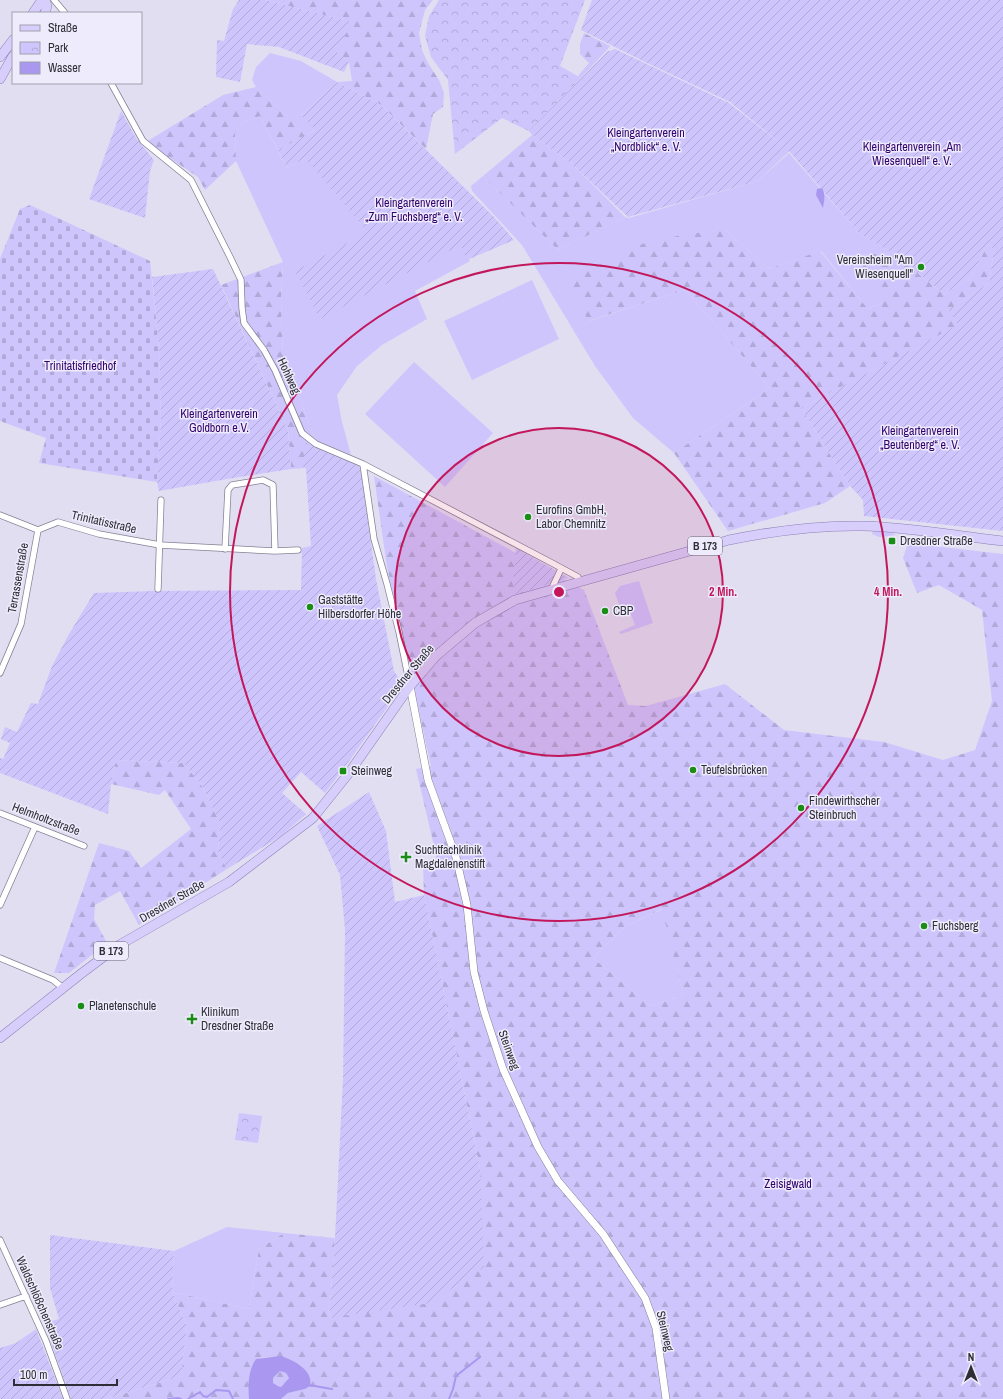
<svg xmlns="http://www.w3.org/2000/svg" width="1003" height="1399" font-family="'Archivo Narrow',sans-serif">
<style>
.grass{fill:#cec5fd}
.forest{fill:url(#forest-firs);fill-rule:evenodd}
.cemetery{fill:url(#cemetery-stones)}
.park{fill:url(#park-crowns)}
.garden{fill:url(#garden-furrows)}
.water{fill:#a997f0;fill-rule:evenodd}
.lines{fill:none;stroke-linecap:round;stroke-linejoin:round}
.stream{stroke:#a997f0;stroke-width:2}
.minor-casing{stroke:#848294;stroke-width:7}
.tertiary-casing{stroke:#848294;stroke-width:8}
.primary-casing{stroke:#8b81b5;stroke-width:10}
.minor{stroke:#fff;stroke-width:5.5}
.tertiary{stroke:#fff;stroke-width:7}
.primary{stroke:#d7cefb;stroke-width:9}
.ring{fill:none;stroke:#c2185b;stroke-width:2}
.poi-dot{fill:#198d14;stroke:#eeecfc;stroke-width:1.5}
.labels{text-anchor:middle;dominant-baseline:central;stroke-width:3;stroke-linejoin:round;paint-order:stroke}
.shield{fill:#eeecfc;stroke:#686771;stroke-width:1}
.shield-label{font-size:11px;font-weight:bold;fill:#2f2e36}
.park-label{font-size:12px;fill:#31006d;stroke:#eeecfc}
.poi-label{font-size:12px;fill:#2f2e36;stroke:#eeecfc;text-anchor:start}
.street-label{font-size:12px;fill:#2f2e36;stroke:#eeecfc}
.centre{fill:#c2185b;stroke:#eeecfc;stroke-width:2}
.ring-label{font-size:12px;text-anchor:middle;font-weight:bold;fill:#c2185b;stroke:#eeecfc;stroke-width:3;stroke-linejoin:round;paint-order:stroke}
</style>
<defs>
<pattern id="forest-firs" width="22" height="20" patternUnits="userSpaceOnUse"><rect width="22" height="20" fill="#cec5fd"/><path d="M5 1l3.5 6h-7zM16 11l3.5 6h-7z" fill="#b1aad9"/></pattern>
<pattern id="cemetery-stones" width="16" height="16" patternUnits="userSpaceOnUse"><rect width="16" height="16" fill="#cec5fd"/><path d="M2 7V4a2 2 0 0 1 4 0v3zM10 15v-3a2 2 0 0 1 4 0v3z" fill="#b1aad9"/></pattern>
<pattern id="park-crowns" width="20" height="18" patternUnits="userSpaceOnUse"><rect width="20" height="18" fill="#cec5fd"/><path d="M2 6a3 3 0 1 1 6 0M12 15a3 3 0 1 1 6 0" fill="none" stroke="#b1aad9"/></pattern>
<pattern id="garden-furrows" width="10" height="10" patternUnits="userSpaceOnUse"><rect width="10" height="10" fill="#cec5fd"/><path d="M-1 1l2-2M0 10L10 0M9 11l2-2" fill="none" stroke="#b1aad9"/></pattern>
</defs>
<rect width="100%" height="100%" fill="#e1def2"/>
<path class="grass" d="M 270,53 L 301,61 L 337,82 L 301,115 L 316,129 L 305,136 L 285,114 L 256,87 L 252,80 L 256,67 Z
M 260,116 L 287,168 L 305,158 L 461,243 L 470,261 L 415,291 L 427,319 L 382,345 L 357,366 L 337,395 L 342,422 L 351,455 L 316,441 L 283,357 L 281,302 L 283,262 L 236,161 L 235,133 L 243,122 Z
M 789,153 L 859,233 L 892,253 L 858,255 L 882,303 L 868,309 L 821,251 L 769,269 L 725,229 L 589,321 L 685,290 L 770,388 L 674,453 L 633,418 L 595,366 L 522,245 L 472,191 L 471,186 L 483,176 L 558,250 L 625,217 L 629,218 L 758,181 Z
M 532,280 L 559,339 L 472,380 L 444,321 Z
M 414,362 L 493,433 L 445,487 L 365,414 Z
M 873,530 C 880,531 890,530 896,535 L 879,537 L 872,534 Z
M 639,581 L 653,623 L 621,634 L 619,632 L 635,625 L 631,614 L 623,616 L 615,593 L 620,586 Z
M 663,909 L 683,995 L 651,1006 L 593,958 L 624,927 Z
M 227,1227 L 284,1233 L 259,1249 L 249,1309 L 172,1292 L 174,1251 Z"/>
<path class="forest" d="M 265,0 L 433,0 L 425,10 L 419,33 L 422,50 L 428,63 L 439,80 L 444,93 L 443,107 L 433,114 L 426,149 L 381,105 L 337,82 L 352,81 L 349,62 L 337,52 L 351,22 Z
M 584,33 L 610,46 L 606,51 L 581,78 L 578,76 L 589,63 L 580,54 L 580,44 Z
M 256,87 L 285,114 L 305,136 L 278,150 L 260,116 L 243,122 L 235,133 L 236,161 L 205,190 L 198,177 L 146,142 L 223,95 Z
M 532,135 L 572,164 L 625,217 L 558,250 L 483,176 Z
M 725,229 L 769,269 L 820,251 L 868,309 L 882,303 L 857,255 L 892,253 L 944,294 L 971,277 L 988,244 L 994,249 L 989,283 L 948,310 L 959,325 L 801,408 L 850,486 L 825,503 L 728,531 L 674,453 L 770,388 L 685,290 L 588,321 L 568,280 L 642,244 L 677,236 Z
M 283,262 L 281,302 L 283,357 L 316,441 L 306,443 L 306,468 L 291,469 L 288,430 L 221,285 Z
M 374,476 L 584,590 L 628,705 L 646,706 L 725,684 L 784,730 L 884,742 L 943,760 L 975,750 L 992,701 L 982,610 L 939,585 L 917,593 L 903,558 L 908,543 L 1003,554 L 1003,1399 L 281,1399 L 288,1393 L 305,1389 L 310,1385 C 293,1359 293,1354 260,1358 L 249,1378 L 249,1399 L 106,1399 L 181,1376 L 187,1326 L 172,1292 L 249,1309 L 259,1249 L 284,1233 L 335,1238 L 329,1318 L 480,1169 L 424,895 L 423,865 L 437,859 L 416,769 L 431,766 L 387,567 ZM 662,909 L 683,995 L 651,1006 L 593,958 L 624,927 Z
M 116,760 L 183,763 L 201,784 L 220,823 L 218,852 L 227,869 L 139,925 L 120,891 L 95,905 L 94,919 L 107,943 L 69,973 L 54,973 L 99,843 L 129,851 L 141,868 L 191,829 L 165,790 L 159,795 L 111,784 Z
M 280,1371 L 286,1373 L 289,1378 L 281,1387 L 278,1386 L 273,1383 L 273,1378 Z"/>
<path class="cemetery" d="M 30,205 L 150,261 L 159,348 L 161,419 L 157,482 L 39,463 L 46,438 L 0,421 L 0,259 L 20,209 Z"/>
<path class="park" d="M 439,0 L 585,0 L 560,66 L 581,78 L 529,131 L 502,118 L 455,154 L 448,80 L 431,57 L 425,36 L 429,16 Z
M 239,1113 L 262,1116 L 258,1143 L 235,1140 Z"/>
<path class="garden" d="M 239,0 L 265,0 L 352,22 L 337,52 L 349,62 L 344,72 L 279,47 L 247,44 L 240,82 L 216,77 L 217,40 L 224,41 L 233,9 Z
M 592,0 L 1003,0 L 1003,531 L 864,516 L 863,500 L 850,486 L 801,408 L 958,325 L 948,310 L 989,283 L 994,249 L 988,244 L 971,277 L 944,294 L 892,253 L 859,233 L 789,151 L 758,181 L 628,217 L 572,164 L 532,135 L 529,131 L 608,51 L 610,51 L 615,49 L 729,103 L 786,148 L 730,102 L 645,62 L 581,30 Z
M 337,82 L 381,105 L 495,218 L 514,240 L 467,260 L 460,245 L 320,319 L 295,271 L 368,232 L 305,158 L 287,168 L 278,150 L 315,130 L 301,115 Z
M 121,111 L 136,138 L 154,160 L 150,171 L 145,218 L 89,199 Z
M 213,269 L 288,430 L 291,469 L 227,479 L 159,491 L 157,482 L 161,419 L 159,348 L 152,277 Z
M 306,442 L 360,465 L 376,579 L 394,671 L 403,685 L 350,760 L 325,793 L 301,772 L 282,793 L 306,814 L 281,836 L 227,869 L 218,852 L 220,823 L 201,784 L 183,763 L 116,760 L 111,784 L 108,814 L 0,773 L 0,758 L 3,759 L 10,743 L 1,739 L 5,727 L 17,732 L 31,703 L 38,704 L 52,666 L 69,634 L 94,593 L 153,591 L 301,590 L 302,548 L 311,546 L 306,468 L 302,466 Z
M 516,548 L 569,578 L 512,595 Z
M 369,792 L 386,831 L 395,902 L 424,895 L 480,1169 L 484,1267 L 430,1303 L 329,1318 L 335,1238 L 343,1079 L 345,930 L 340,875 L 317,826 Z
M 50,1235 L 174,1251 L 172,1292 L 187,1326 L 181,1376 L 106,1399 L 71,1399 L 44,1323 L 59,1319 L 50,1288 Z
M 36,1329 L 63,1399 L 0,1399 L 0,1348 L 16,1343 Z"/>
<path class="water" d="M 822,188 C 826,195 824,201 823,208 L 816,195 L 817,189 Z
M 280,1356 C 292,1359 314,1370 310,1386 L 305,1389 L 288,1393 L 281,1399 L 249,1399 C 248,1385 248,1371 256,1359 ZM 280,1371 L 286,1373 L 289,1378 L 281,1387 L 278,1386 L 273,1383 L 273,1378 Z"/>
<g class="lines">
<path class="stream" d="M 309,1385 L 332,1389
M 168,1399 L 178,1398 L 181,1399
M 188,1399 L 200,1392 L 203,1396 L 207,1397 L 216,1390 L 229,1391 L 233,1399
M 449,1399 L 453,1389 L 456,1376 L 480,1357"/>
<defs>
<path id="minor" d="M 54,0 L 65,13
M 111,83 L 143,141 L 191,180 L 230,257 L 241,280 L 242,308 L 244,323 L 264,350 L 275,370 L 302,433 L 316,444 L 363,464 L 552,563 L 578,577 L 579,582
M 363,464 L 374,539 L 387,584 L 399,632 L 410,686
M 0,515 L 38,530 L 58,522 L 99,534 L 160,545 L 275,551 L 298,550
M 225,549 L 228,490 L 232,485 L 263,480 L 273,485 L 275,551
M 158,589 L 161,500
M 551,590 L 561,569
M 0,673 L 21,624 L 38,530
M 0,813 L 84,846
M 0,905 L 35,827
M 0,958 L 53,980 L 63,988
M 0,1240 L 46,1341 L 67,1399
M 0,1305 L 26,1296"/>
<path id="tertiary" d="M 410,686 L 428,780 L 456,857 L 467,905 L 474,972 L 484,1011 L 503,1069 L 538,1147 L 558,1181 L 603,1234 L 645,1298 L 656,1328 L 666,1399"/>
<path id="primary" d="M 45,0 L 47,6 L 45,13
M 33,13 L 42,0
M 0,57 L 13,40
M 0,79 L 13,56
M 0,1038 L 82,973 L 121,944 L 229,882 L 313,818 L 349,773 L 410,686 L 436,656 L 475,623 L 515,600 L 729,540 C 773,531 818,525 863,526 C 910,527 957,536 1003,541"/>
</defs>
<use href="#minor" class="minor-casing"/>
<use href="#tertiary" class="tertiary-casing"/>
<use href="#primary" class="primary-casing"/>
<use href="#minor" class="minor"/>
<use href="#tertiary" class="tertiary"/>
<use href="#primary" class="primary"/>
</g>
<circle cx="559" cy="592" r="164" fill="#c2185b" fill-opacity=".12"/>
<g class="ring">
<circle cx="559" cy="592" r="164"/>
<circle cx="559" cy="592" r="329"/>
</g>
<g class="poi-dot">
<circle cx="921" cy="267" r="4"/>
<circle cx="528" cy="517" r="4"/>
<rect x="888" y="537" width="8" height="8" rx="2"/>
<circle cx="310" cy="607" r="4"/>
<circle cx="605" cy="611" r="4"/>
<circle cx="693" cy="770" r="4"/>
<rect x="339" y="767" width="8" height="8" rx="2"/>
<circle cx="801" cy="808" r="4"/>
<path d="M404 851h4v4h4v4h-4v4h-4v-4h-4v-4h4z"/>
<circle cx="924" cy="926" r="4"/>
<circle cx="81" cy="1006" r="4"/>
<path d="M190 1013h4v4h4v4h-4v4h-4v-4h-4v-4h4z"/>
</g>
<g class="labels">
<g class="shield">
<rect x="688" y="537" width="34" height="18" rx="3"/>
<rect x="94" y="942" width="34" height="18" rx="3"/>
</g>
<g class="shield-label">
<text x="705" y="546">B 173</text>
<text x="111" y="951">B 173</text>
</g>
<g class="park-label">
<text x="646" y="133">Kleingartenverein<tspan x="646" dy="14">„Nordblick“ e. V.</tspan></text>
<text x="912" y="147">Kleingartenverein „Am<tspan x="912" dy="14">Wiesenquell“ e. V.</tspan></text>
<text x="414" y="203">Kleingartenverein<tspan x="414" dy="14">„Zum Fuchsberg“ e. V.</tspan></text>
<text x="80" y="366">Trinitatisfriedhof</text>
<text x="219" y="414">Kleingartenverein<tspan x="219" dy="14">Goldborn e.V.</tspan></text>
<text x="920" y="431">Kleingartenverein<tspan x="920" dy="14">„Beutenberg“ e. V.</tspan></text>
<text x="788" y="1184">Zeisigwald</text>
</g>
<g class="poi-label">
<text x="913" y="260" text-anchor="end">Vereinsheim "Am<tspan x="913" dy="14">Wiesenquell"</tspan></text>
<text x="536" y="510">Eurofins GmbH,<tspan x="536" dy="14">Labor Chemnitz</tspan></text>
<text x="900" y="541">Dresdner Straße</text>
<text x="318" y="600">Gaststätte<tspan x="318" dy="14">Hilbersdorfer Höhe</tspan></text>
<text x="613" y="611">CBP</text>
<text x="701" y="770">Teufelsbrücken</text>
<text x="351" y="771">Steinweg</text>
<text x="809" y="801">Findewirthscher<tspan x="809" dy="14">Steinbruch</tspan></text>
<text x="415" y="850">Suchtfachklinik<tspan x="415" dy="14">Magdalenenstift</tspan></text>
<text x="932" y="926">Fuchsberg</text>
<text x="89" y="1006">Planetenschule</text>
<text x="201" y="1012">Klinikum<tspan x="201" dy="14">Dresdner Straße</tspan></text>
</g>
<g class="street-label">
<text transform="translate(289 376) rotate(65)">Hohlweg</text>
<text transform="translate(104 522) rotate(13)">Trinitatisstraße</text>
<text transform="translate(18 578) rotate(-80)">Terrassenstraße</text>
<text transform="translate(408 674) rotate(-50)">Dresdner Straße</text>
<text transform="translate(46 819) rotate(21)">Helmholtzstraße</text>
<text transform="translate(172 901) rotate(-30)">Dresdner Straße</text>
<text transform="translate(509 1050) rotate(70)">Steinweg</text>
<text transform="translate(40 1303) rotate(66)">Waldschlößchenstraße</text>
<text transform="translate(665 1331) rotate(77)">Steinweg</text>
</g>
</g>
<circle cx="559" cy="592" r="6" class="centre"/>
<g class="ring-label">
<text x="723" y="596">2 Min.</text>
<text x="888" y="596">4 Min.</text>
</g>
<rect x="12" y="12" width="130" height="72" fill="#eeecfc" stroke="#a2a0ad"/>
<rect x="20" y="25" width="20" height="6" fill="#d7cefb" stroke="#a2a0ad"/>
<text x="48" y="32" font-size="12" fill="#2f2e36">Straße</text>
<rect x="20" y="42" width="20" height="12" fill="url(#park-crowns)" stroke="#a2a0ad"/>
<text x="48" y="52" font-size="12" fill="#2f2e36">Park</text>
<rect x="20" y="62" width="20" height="12" fill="#a997f0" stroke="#a2a0ad"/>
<text x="48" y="72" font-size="12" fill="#2f2e36">Wasser</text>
<g transform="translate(971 1367)" stroke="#eeecfc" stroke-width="3" paint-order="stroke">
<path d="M0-3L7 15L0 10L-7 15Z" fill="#2f2e36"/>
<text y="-6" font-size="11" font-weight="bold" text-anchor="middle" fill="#2f2e36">N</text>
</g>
<path d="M14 1379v6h103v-6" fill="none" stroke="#2f2e36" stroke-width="2"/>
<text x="20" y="1379" font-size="12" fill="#2f2e36" stroke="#eeecfc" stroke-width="3" paint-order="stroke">100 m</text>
</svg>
